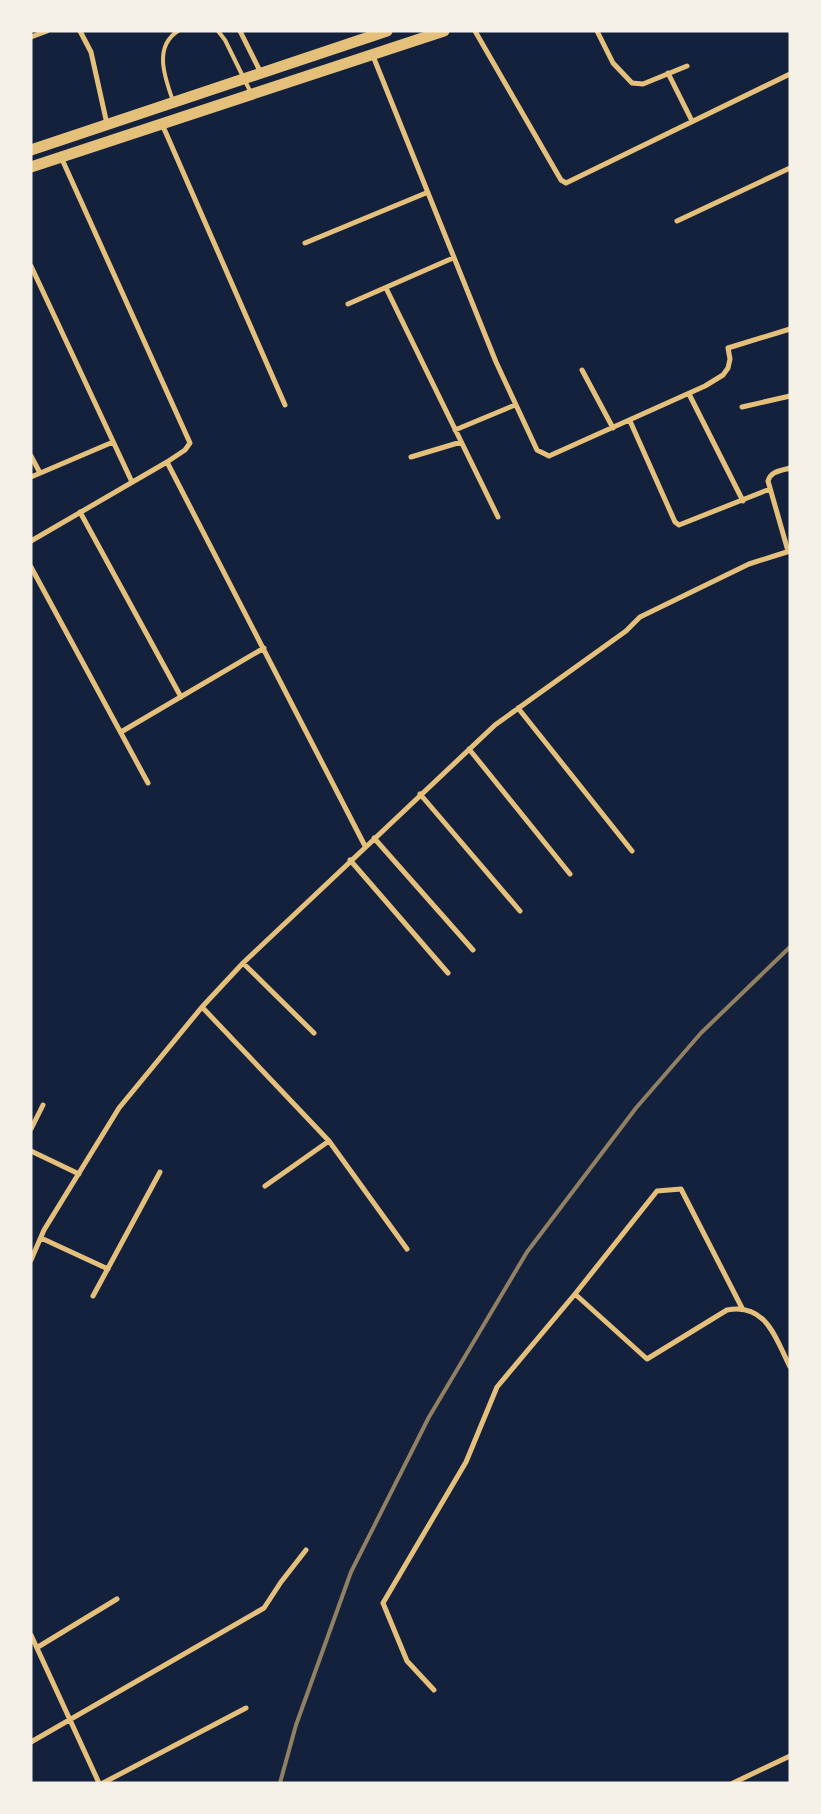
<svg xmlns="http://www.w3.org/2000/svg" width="821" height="1814" font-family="'Roboto Condensed',sans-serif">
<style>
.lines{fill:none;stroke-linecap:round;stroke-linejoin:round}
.service{stroke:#e5c07b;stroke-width:4}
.minor{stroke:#e5c07b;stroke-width:5}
.primary{stroke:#e5c07b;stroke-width:11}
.rail{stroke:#918062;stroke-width:4}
</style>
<rect width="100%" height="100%" fill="#14213d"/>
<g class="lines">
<path class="service" d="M 218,31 L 225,40 L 251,93
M 173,101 C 165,78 153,47 178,31"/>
<path class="minor" d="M 80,31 L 91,52 L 107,124
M 240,31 L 261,73
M 475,31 L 561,180 L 566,183 L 790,74
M 597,31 L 613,63 L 632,83 L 643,84 L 687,66
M 31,37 L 47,31
M 373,56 L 496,362 L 537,450 L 549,456 L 705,386 L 723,375 L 728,368 L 730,359 L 728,348 L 790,329
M 668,73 L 692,121
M 162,124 L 285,405
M 677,221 L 790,168
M 305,243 L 426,193
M 31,266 L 132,482
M 386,288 L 498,517
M 348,304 L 453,258
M 582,370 L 613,428
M 689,394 L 743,501
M 742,407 L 790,396
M 630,421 L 675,522 L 679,525 L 770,489
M 455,430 L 515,405
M 31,456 L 40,473
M 411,457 L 461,442
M 167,462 L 365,846
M 31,477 L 113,442
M 80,512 L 181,697
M 31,541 L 167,462 L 185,450 L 190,443 L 61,157
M 788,551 L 768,481 C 771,471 780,471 790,468
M 31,567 L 148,783
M 518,708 L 632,851
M 121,732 L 264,648
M 469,749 L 570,874
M 420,794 L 520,911
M 374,838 L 473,950
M 350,860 L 448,973
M 243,963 L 314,1033
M 202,1007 L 329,1141 L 407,1249
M 31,1129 L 43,1105
M 31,1151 L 79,1174
M 265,1186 L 329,1141
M 41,1238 L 108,1269
M 31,1260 L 44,1230 L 119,1108 L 202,1007 L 243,963 L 495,725 L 626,631 L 640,617 L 749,564 L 790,551
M 575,1294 L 657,1191 L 681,1189 L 742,1308
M 93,1296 L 160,1172
M 31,1635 L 99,1783
M 38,1647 L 117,1599
M 434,1690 L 407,1661 L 383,1603 L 466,1462 L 497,1387 L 575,1294 L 647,1359 L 727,1310 C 766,1302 776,1339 790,1367
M 31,1742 L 264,1608 L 281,1582 L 306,1550
M 103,1783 L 246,1708
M 733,1783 L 790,1756"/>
<path class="primary" d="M 31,150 L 387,31
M 31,167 L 444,31"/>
<path class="rail" d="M 280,1783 L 296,1725 L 351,1572 L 429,1417 L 527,1252 L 636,1108 L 701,1033 L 790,947"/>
</g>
<rect width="821" height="1814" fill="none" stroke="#f6f1e7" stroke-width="65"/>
</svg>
